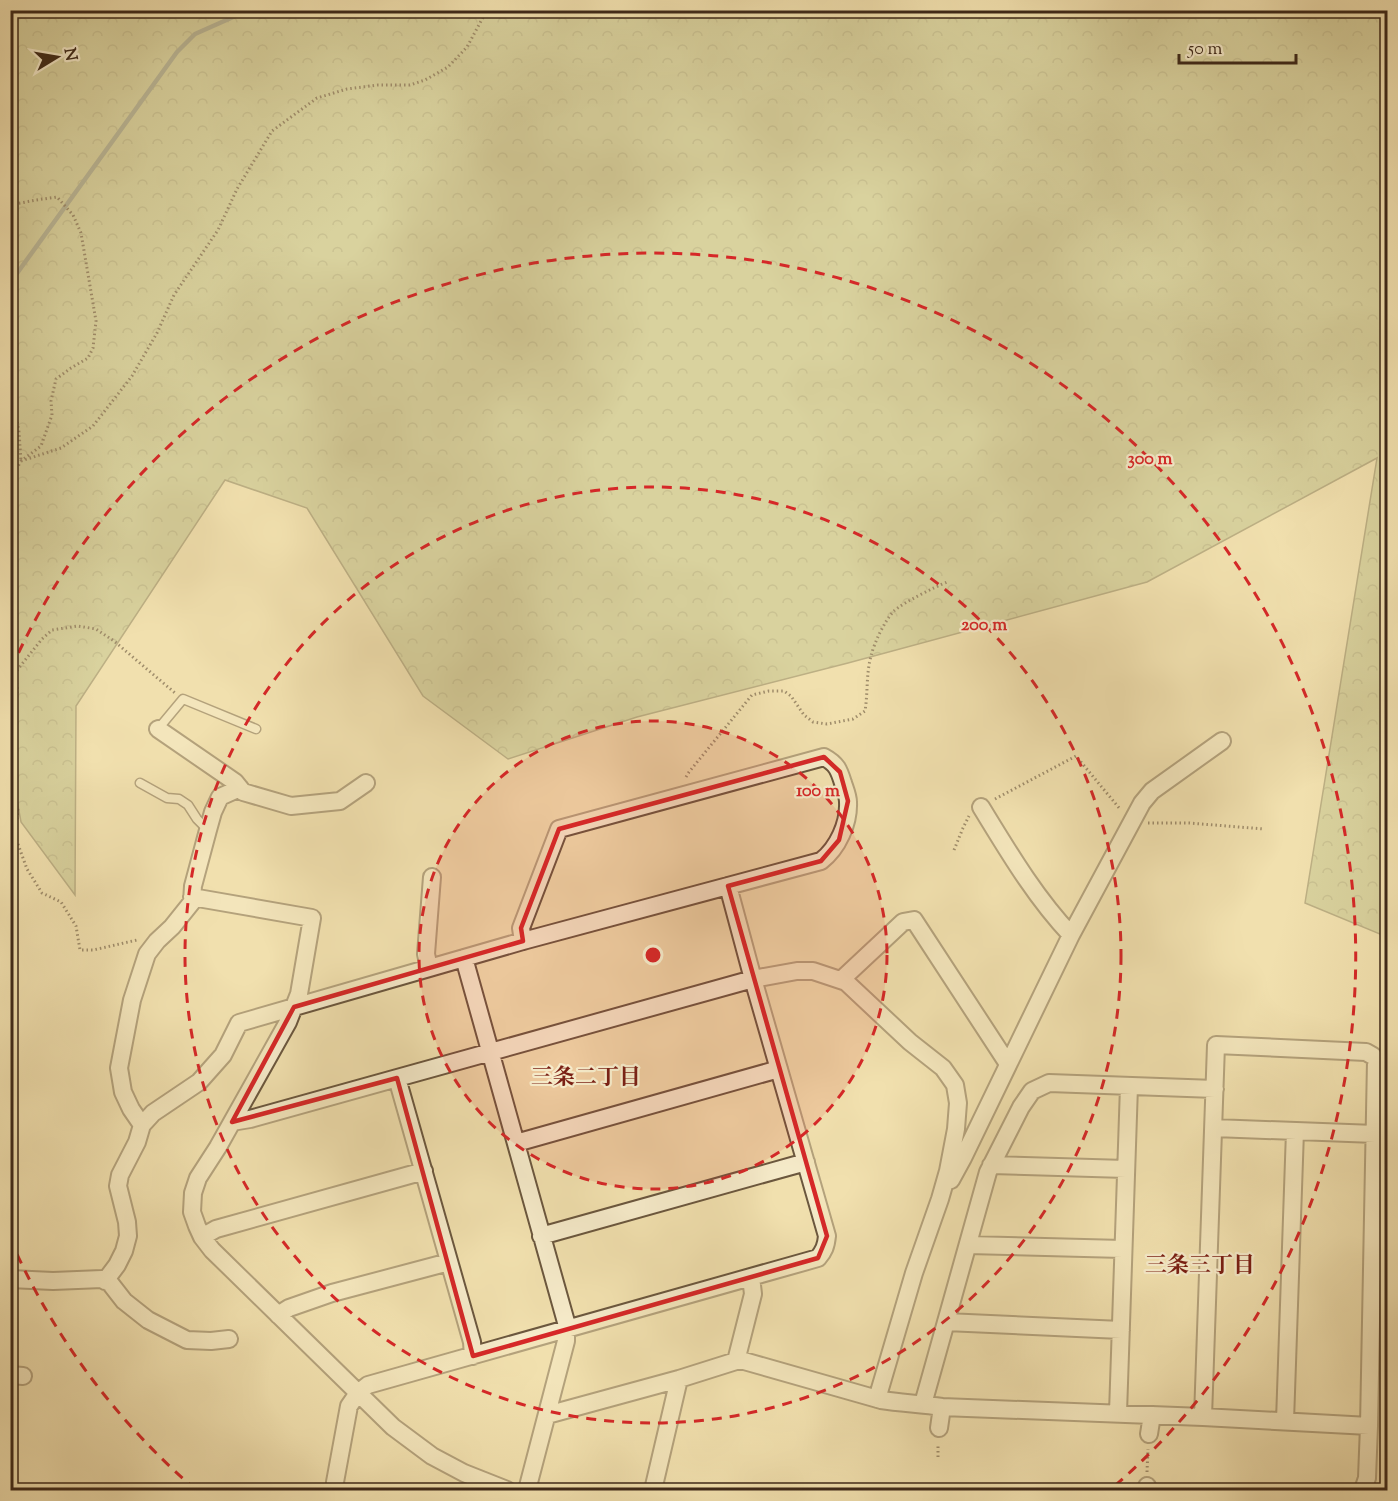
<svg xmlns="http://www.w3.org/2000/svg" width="1398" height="1501" font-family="'Sorts Mill Goudy','Noto Serif JP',serif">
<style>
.forest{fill:url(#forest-crowns);stroke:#7e7551;stroke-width:1.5}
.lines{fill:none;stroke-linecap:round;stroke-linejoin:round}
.stream{stroke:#768175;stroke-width:4.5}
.lane-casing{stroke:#6b573e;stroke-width:11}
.street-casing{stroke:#6b573e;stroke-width:20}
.path{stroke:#3e2919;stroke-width:3;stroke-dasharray:1.5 3;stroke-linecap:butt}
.lane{stroke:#f6ebca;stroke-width:8}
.street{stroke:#f6ebca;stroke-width:16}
.marked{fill:none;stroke:#d62828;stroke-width:4.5;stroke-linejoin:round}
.ring{fill:none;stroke:#d62828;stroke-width:3;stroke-dasharray:10 8}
.labels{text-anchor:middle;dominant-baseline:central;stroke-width:4.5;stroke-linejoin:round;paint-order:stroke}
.neighbourhood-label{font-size:22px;font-weight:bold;fill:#7a1f14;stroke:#f6ebca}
.centre{fill:#d62828;stroke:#f6ebca;stroke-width:3}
.ring-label{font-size:18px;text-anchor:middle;font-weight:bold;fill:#d62828;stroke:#f6ebca;stroke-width:4.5;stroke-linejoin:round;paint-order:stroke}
</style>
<defs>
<pattern id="forest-crowns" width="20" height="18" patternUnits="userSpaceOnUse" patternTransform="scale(1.5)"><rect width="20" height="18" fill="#bdc189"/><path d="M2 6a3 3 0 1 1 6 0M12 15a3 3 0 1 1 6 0" fill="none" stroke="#9b9d6f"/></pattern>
</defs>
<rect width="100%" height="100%" fill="#f1e0ae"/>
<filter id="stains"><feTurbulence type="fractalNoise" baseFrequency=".00333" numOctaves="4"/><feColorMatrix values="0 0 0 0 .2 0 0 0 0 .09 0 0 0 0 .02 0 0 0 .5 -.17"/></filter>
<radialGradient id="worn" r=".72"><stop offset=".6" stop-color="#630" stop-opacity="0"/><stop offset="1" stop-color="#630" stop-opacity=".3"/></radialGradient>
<path class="forest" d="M 10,11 L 1387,11 L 1387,937 L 1305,903 L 1377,458 L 1147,582 L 848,663 L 637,717 L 508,759 L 423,696 L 307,508 L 225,480 L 76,706 L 75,895 L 21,822 L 11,768 Z"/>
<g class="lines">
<path class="stream" d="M 10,283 L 177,52 L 195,34 L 249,10"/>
<defs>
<path id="lane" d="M 158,729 L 183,699 L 256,729
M 140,783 L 167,798 L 179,799 L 188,805 L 197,819 L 208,830"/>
<path id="street" d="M 158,729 L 235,782 L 243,792 L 291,806 L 340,801 L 366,783
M 981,807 C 1008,851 1035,897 1071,935
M 192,897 L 312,918 L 299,994 L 288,1022 L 218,1147 L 198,1178 L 193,1193 L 192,1212 L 197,1226 L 202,1237 L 212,1250 L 393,1427 L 432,1456 L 464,1473 L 507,1490
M 464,958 L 566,1322 L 566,1341 L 527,1490
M 429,968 L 426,954 L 432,877
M 841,980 L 903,922 L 914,920 L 1008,1064
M 397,1078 L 472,1342 L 473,1356
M 232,1122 L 250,1119 L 753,979 L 797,971 L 813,971 L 846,982 L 910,1042 L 943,1068 L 955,1085 L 958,1103 L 956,1129 L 948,1171 L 940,1199 L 914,1273 L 877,1399
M 142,1125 L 131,1109 L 123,1092 L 119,1068 L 132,1000 L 147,954 L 157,941 L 172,927 L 192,902 L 193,886 L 208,830 L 213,812 L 220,797 L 240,788
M 1214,1128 L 1375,1134
M 516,1143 L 779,1069
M 991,1165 L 1126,1169
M 951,1180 L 963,1158 L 1071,935 L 1142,803 L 1152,791 L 1222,741
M 541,1236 L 806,1162
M 202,1237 L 216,1229 L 424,1171
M 968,1245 L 1123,1249
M 10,1279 L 53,1281 L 102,1279 L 110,1283 L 124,1301 L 148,1320 L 187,1340 L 211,1341 L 229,1339
M 105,1281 L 117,1265 L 124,1251 L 128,1236 L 127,1222 L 118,1186 L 120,1175 L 137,1142 L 142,1125 L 153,1113 L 199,1082 L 223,1055 L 239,1023 L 523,941 L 821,861 C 838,848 849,823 848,802 C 848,796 845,789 843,783 C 839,770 837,764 824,757 L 559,829 L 521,928 L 523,941
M 278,1315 L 289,1308 L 332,1293 L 449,1262
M 946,1322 L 1121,1330
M 736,1361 L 753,1294 L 751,1277
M 10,1375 L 23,1376
M 923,1404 L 988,1172 L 1021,1107 L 1032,1091 L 1049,1083 L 1215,1089
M 1118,1413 L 1129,1086
M 547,1415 L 679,1379 L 736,1361 L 744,1361 L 881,1400 C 901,1403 922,1404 942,1407 L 1203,1417 L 1369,1426
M 1203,1417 L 1216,1045 L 1366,1052 L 1373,1056 L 1376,1061 L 1369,1426 L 1367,1478 L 1363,1490
M 1285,1421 L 1295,1131
M 939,1428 L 942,1407
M 1149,1434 L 1152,1415
M 336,1490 L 335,1482 L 349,1406 L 358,1393 L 368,1385 L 818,1258 C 824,1251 826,1246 827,1236 L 753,979 L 728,886
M 653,1490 L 679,1379
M 1146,1490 L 1147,1486"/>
</defs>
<use href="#lane" class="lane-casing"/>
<use href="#street" class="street-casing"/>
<path class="path" d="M 10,205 L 36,200 L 57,197 L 73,215 L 81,233 L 96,321 L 93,348 L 88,358 L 71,368 L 56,379 L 51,401 L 52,415 L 41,446 L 21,461 L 16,470 L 15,478 L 10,487
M 10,417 L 17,421 L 19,432 L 21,461
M 21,461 L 61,448 L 93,426 L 132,376 L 157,333 L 174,295 L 218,230 L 237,189 L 272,131 L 317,98 L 347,89 L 378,85 L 410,85 L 425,80 L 448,67 L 467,47 L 487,10
M 10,666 C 20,685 19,694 10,713
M 10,676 L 14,674 L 42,639 L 52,630 L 78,626 L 96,629 L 114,641 L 175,693
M 686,777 L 689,772 L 752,695 L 769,691 L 784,691 L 791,696 L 804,715 L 813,722 L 827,724 L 853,719 L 865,711 C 868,693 866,674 871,656 C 874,643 885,620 894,611 C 902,603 935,587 947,582
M 995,799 L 1076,756 L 1120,809
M 10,806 L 18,808 L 15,836 L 27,869 L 42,893 L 61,902 L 76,926 L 80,950 L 93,950 L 137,940
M 1148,823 L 1189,823 L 1264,829
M 954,850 L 963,828 L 969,816
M 938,1457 L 938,1444
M 1147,1472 L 1148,1449"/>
<use href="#lane" class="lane"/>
<use href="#street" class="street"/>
</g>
<path d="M0 0H1398V1501H0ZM 824,757 L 840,772 L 848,801 L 839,840 L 821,861 L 728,886 L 827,1236 L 818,1258 L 473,1356 L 397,1078 L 232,1122 L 294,1007 L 523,941 L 521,928 L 559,829 Z" fill="#f1e0ae" fill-opacity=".55" fill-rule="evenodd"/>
<path class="marked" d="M 824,757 L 840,772 L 848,801 L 839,840 L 821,861 L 728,886 L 827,1236 L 818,1258 L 473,1356 L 397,1078 L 232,1122 L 294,1007 L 523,941 L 521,928 L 559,829 Z"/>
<circle cx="653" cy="955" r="234" fill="#d62828" fill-opacity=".12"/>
<g class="ring">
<circle cx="653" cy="955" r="234"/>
<circle cx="653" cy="955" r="468"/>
<path d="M196 1490A703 703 0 0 1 11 1241M11 669A703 703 0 1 1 1110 1490"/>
</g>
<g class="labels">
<g class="neighbourhood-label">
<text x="586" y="1079">三条二丁目</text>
<text x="1200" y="1267">三条三丁目</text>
</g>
</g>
<circle cx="653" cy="955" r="9" class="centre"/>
<g class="ring-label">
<text x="1150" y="464">300 m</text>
<text x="984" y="630">200 m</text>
<text x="818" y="796">100 m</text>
</g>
<rect width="1398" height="1501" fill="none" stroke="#f1e0ae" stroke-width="36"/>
<rect x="12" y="12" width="1374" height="1477" fill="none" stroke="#3e2919" stroke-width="3"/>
<rect x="18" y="18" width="1362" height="1465" fill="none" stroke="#3e2919" stroke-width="1.5"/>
<g transform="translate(57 57) rotate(79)" stroke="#f6ebca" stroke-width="4.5" paint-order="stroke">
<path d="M0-4.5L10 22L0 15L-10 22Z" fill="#3e2919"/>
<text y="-9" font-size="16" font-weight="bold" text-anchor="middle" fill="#3e2919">N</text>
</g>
<path d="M1179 54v9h117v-9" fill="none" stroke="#3e2919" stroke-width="3"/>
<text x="1188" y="54" font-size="18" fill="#3e2919" stroke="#f6ebca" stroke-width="4.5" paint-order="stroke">50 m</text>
<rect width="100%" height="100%" filter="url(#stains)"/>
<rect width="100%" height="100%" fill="url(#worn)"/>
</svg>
